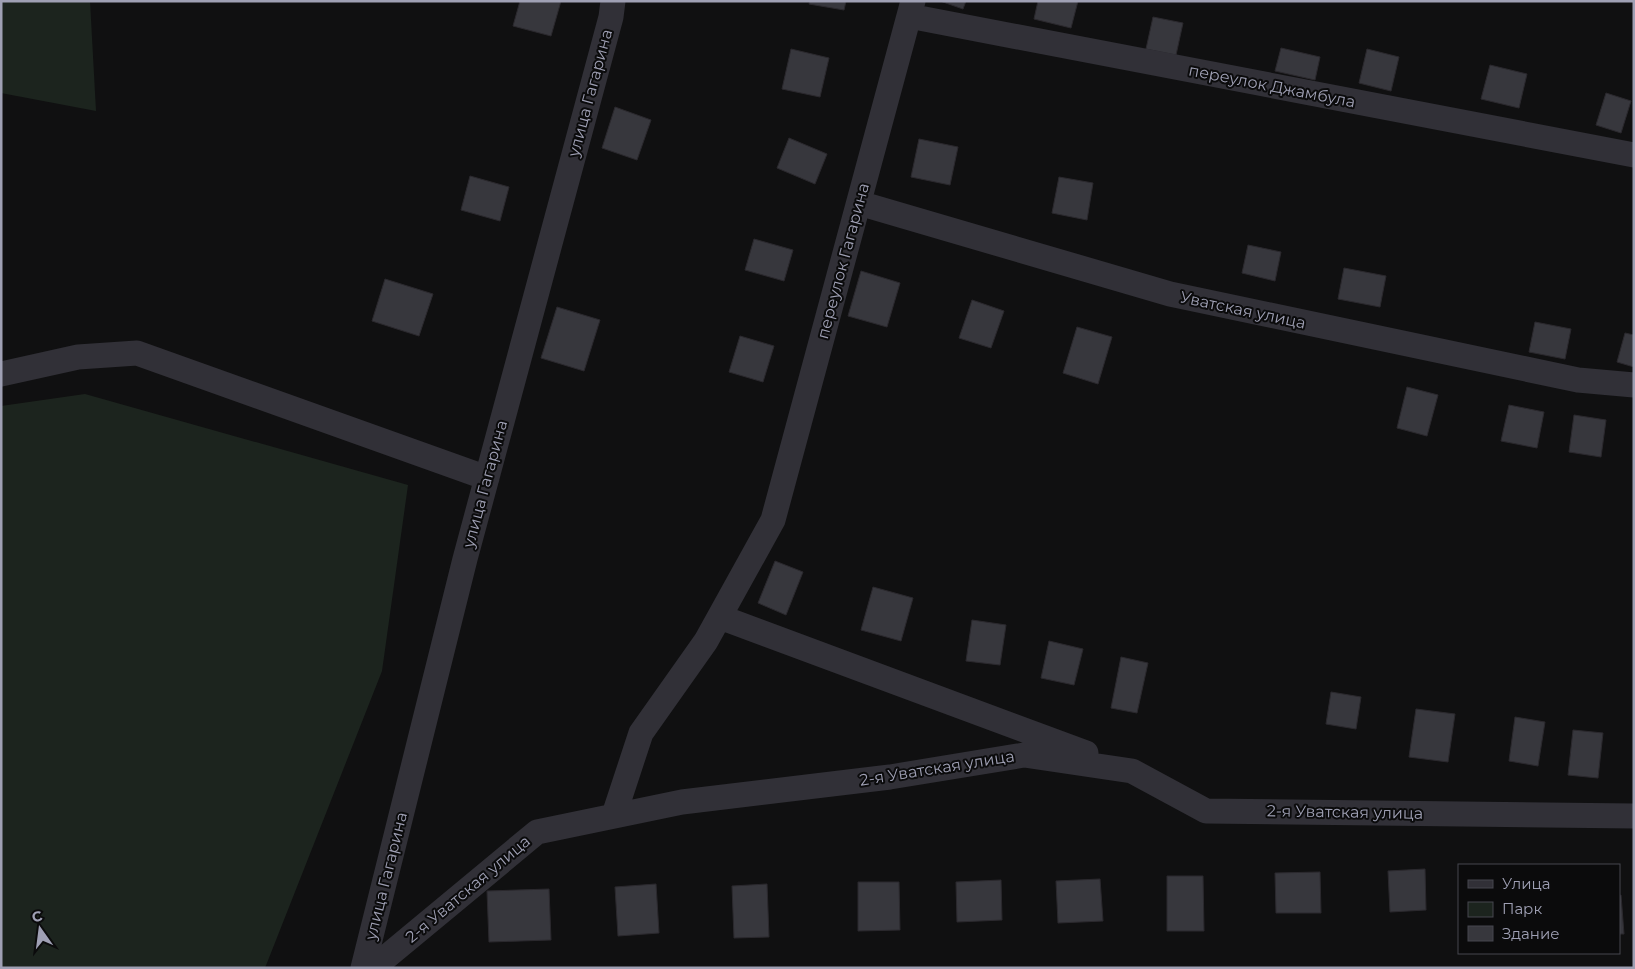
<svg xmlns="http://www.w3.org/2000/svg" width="1635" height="969" font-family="Montserrat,sans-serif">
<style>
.green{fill:#1c241e}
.building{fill:#37373d;stroke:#2b292e}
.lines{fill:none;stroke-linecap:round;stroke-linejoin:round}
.minor{stroke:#313037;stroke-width:25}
.labels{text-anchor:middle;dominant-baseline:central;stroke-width:4;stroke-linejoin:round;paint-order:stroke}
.street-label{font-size:16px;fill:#9fa0b4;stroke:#0b0b0c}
</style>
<rect width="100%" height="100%" fill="#101011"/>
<path class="green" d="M 1,1 L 90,1 L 96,111 L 1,93 Z
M 85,394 L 408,485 L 382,671 L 265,968 L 1,968 L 1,406 Z"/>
<path class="building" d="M 520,1 L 561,1 L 551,36 L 513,26 Z
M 810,1 L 846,1 L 844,10 L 809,4 Z
M 940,1 L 966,1 L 963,9 Z
M 1038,1 L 1078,1 L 1071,28 L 1034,19 Z
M 1153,17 L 1183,23 L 1176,55 L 1146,49 Z
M 1281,48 L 1320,57 L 1315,80 L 1275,71 Z
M 791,49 L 829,58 L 820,97 L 782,89 Z
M 1367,49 L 1399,57 L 1391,91 L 1359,83 Z
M 1490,65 L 1527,74 L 1519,108 L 1481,99 Z
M 1606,93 L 1631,101 L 1621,133 L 1596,125 Z
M 615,107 L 651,120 L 637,160 L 602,148 Z
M 789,138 L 827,154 L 815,184 L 777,168 Z
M 919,139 L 958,147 L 950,185 L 911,177 Z
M 470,176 L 509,187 L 500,221 L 461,210 Z
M 1059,177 L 1093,183 L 1087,220 L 1052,213 Z
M 754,239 L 793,250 L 784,281 L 745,270 Z
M 1248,245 L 1281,252 L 1275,281 L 1242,273 Z
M 1344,268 L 1386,276 L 1380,307 L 1338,299 Z
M 861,271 L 900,283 L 887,327 L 848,316 Z
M 385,279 L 433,294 L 419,336 L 372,321 Z
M 972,300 L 1004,311 L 991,348 L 959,338 Z
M 557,307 L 600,320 L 584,371 L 541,358 Z
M 1535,322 L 1571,329 L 1565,359 L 1529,352 Z
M 1077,327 L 1112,337 L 1098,384 L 1063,373 Z
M 1625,333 L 1634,335 L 1634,367 L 1617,362 Z
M 740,336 L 774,346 L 763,382 L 729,372 Z
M 1407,387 L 1438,395 L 1427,436 L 1397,428 Z
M 1509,405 L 1544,412 L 1537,448 L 1501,441 Z
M 1574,415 L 1606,420 L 1601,457 L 1569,452 Z
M 775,561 L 803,572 L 786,615 L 758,603 Z
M 873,587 L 913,598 L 901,641 L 861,630 Z
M 972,620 L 1006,625 L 1000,665 L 966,661 Z
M 1049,641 L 1083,649 L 1074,685 L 1041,678 Z
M 1121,657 L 1148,663 L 1137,713 L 1111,708 Z
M 1331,692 L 1361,697 L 1356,729 L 1326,724 Z
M 1416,709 L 1455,714 L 1448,762 L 1409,757 Z
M 1515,717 L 1545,722 L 1538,766 L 1509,761 Z
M 1573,730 L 1603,733 L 1598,778 L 1568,775 Z
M 1425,869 L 1426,910 L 1390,912 L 1388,871 Z
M 1320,872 L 1321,913 L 1276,913 L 1275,873 Z
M 1167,876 L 1203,876 L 1204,931 L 1167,931 Z
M 1100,879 L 1103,921 L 1058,923 L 1056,881 Z
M 1001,880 L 1002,920 L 957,922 L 956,882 Z
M 858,882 L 899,882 L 900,930 L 858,931 Z
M 656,884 L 659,933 L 618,936 L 615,887 Z
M 767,884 L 769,937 L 734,938 L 732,886 Z
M 549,889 L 551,940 L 489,942 L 487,891 Z
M 1621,895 L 1624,934 L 1619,934 L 1619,896 Z"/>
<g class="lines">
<path class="minor" d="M 909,16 L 1634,155
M 859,203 L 1170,294 L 1578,380 L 1634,385
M 1,374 L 78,357 L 137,353 L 487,478
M 720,617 L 1086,753
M 614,815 L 641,733 L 706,641 L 773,520 L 913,1
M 363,968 L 465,559 L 611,17 L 613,1
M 373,968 L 537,832 L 682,802 L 890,777 L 1024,755 L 1132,771 L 1206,811 L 1634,816"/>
</g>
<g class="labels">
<g class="street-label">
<text transform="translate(1272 86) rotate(11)">переулок Джамбула</text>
<text transform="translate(590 93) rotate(-75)">улица Гагарина</text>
<text transform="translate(843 261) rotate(-75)">переулок Гагарина</text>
<text transform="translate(1243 310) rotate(12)">Уватская улица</text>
<text transform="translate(485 484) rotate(-75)">улица Гагарина</text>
<text transform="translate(937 768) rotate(-9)">2-я Уватская улица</text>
<text transform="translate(1345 812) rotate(1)">2-я Уватская улица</text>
<text transform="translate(386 876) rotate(-76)">улица Гагарина</text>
<text transform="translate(468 889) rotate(-40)">2-я Уватская улица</text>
</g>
</g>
<rect width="1635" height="969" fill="none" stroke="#9fa0b4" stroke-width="5"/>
<rect x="1458" y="864" width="162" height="90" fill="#0b0b0c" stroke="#46474f"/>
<rect x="1468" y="880" width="25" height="8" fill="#313037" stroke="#46474f"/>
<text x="1502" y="889" font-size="15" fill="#9fa0b4">Улица</text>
<rect x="1468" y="902" width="25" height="15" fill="#1c241e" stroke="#46474f"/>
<text x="1502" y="914" font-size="15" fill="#9fa0b4">Парк</text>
<rect x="1468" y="926" width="25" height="15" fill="#37373d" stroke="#46474f"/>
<text x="1502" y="939" font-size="15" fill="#9fa0b4">Здание</text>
<g transform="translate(40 929) rotate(346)" stroke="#0b0b0c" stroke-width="4" paint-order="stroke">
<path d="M0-4L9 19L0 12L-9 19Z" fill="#9fa0b4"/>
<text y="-8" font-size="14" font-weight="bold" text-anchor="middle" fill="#9fa0b4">С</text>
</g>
</svg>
